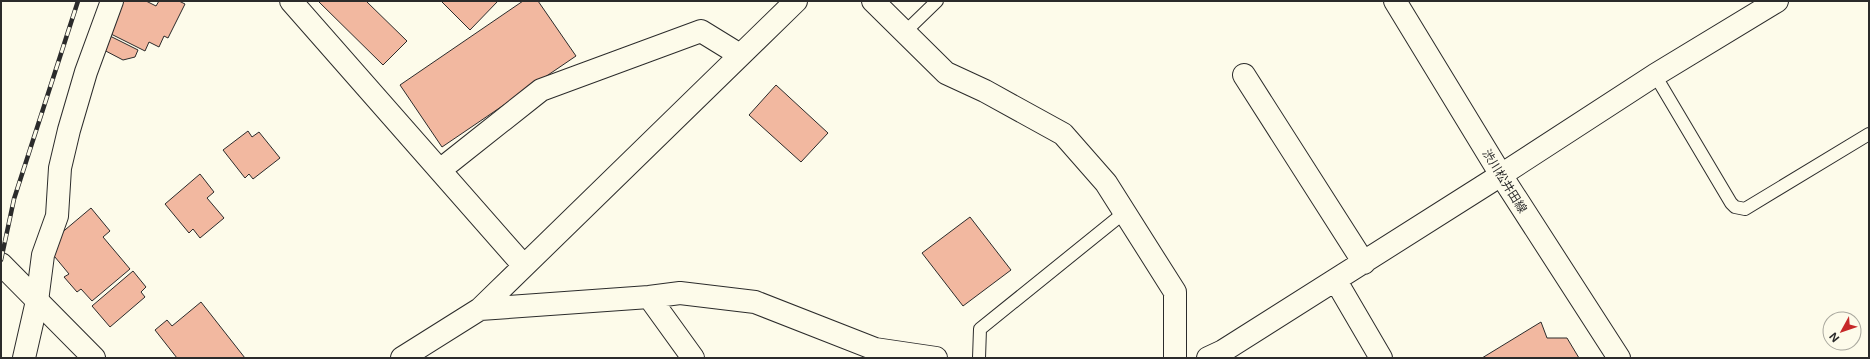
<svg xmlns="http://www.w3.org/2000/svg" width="1870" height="359" font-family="Inter,'Noto Sans JP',sans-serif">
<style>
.building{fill:#f2b8a0;stroke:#2b2b2b}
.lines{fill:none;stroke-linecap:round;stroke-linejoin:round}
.lane-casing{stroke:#2b2b2b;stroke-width:14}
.street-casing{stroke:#2b2b2b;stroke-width:24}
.secondary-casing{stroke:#2b2b2b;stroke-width:24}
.primary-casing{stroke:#2b2b2b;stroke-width:24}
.lane{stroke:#fdfbea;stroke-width:12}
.street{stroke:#fdfbea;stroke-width:22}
.secondary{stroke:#fdfbea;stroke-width:22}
.primary{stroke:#fdfbea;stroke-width:22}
.rail-casing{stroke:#2b2b2b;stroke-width:4.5}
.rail{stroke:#fdfbea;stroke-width:3;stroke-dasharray:9;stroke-linecap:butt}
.labels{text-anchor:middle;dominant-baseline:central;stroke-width:3;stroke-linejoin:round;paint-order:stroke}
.street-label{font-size:12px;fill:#2b2b2b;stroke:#fdfbea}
</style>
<rect width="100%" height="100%" fill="#fdfbea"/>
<path class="building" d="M 123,1 L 146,1 L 156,6 L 159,1 L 179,1 L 185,4 L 168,38 L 164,36 L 159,47 L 149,42 L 145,51 L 107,32 Z
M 318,1 L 366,1 L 407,41 L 383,65 Z
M 441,1 L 498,1 L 470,30 Z
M 523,1 L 538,1 L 576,56 L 442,147 L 400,85 Z
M 106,34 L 138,50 L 135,57 L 123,60 L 100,48 Z
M 776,85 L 828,133 L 801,162 L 749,115 Z
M 248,131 L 252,137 L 259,132 L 280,158 L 253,179 L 249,174 L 245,178 L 223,150 Z
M 200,174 L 214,192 L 207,198 L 224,218 L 200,238 L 193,229 L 189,233 L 165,204 Z
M 91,208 L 110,231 L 103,237 L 130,269 L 92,301 L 81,289 L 77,292 L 64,277 L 69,274 L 50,251 L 53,240 Z
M 970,217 L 1011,270 L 963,306 L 922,253 Z
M 133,271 L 146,287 L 141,292 L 145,297 L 110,327 L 92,306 Z
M 201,302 L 245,358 L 177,358 L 155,330 L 167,320 L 172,326 Z
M 1541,322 L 1547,338 L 1567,338 L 1579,358 L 1482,358 Z"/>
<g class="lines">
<defs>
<path id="lane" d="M 905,32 L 937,1
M 1655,75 L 1731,203 L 1735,207 L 1745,209 L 1869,134
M 979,358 L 980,329 L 1125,212"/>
<path id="street" d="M 291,1 L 524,266
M 873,1 L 946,73 L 985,91 L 1063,134 L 1106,183 L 1175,292 L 1175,358
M 1244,75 L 1364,263
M 440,170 L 541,90 L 701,31 L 740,55
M 1336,281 L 1381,358
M 649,297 L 693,358
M 480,309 L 649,297 L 680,293 L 755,302 L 875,349 L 936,358
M 24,358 L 37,301 L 43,255 L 57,216 L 60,168 L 69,130 L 86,72 L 112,1
M 402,358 L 480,309 L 796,1
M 1208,358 L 1223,351 L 1501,175"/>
<path id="secondary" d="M 1501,175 L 1655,75 L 1777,1
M 1,264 L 94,358"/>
<path id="primary" d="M 1395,1 L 1501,175 L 1619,358"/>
</defs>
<use href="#lane" class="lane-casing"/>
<use href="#street" class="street-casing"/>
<use href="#secondary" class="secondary-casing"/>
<use href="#primary" class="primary-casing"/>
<use href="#lane" class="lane"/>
<use href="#street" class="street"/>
<use href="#secondary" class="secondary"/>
<use href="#primary" class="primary"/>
<defs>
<path id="rail" d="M 1,260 L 14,199 L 78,1"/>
</defs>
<use href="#rail" class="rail-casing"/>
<use href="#rail" class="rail"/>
</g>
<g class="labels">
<g class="street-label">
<text transform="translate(1505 181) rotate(58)">渋川松井田線</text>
</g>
</g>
<rect width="1870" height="359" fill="none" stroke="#2b2b2b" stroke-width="4"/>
<g transform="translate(1842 331) rotate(230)"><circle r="19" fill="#fdfbea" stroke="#a9a89e"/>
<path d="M0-3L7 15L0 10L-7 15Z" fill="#c62828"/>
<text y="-6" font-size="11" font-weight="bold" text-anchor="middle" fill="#2b2b2b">N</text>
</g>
</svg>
